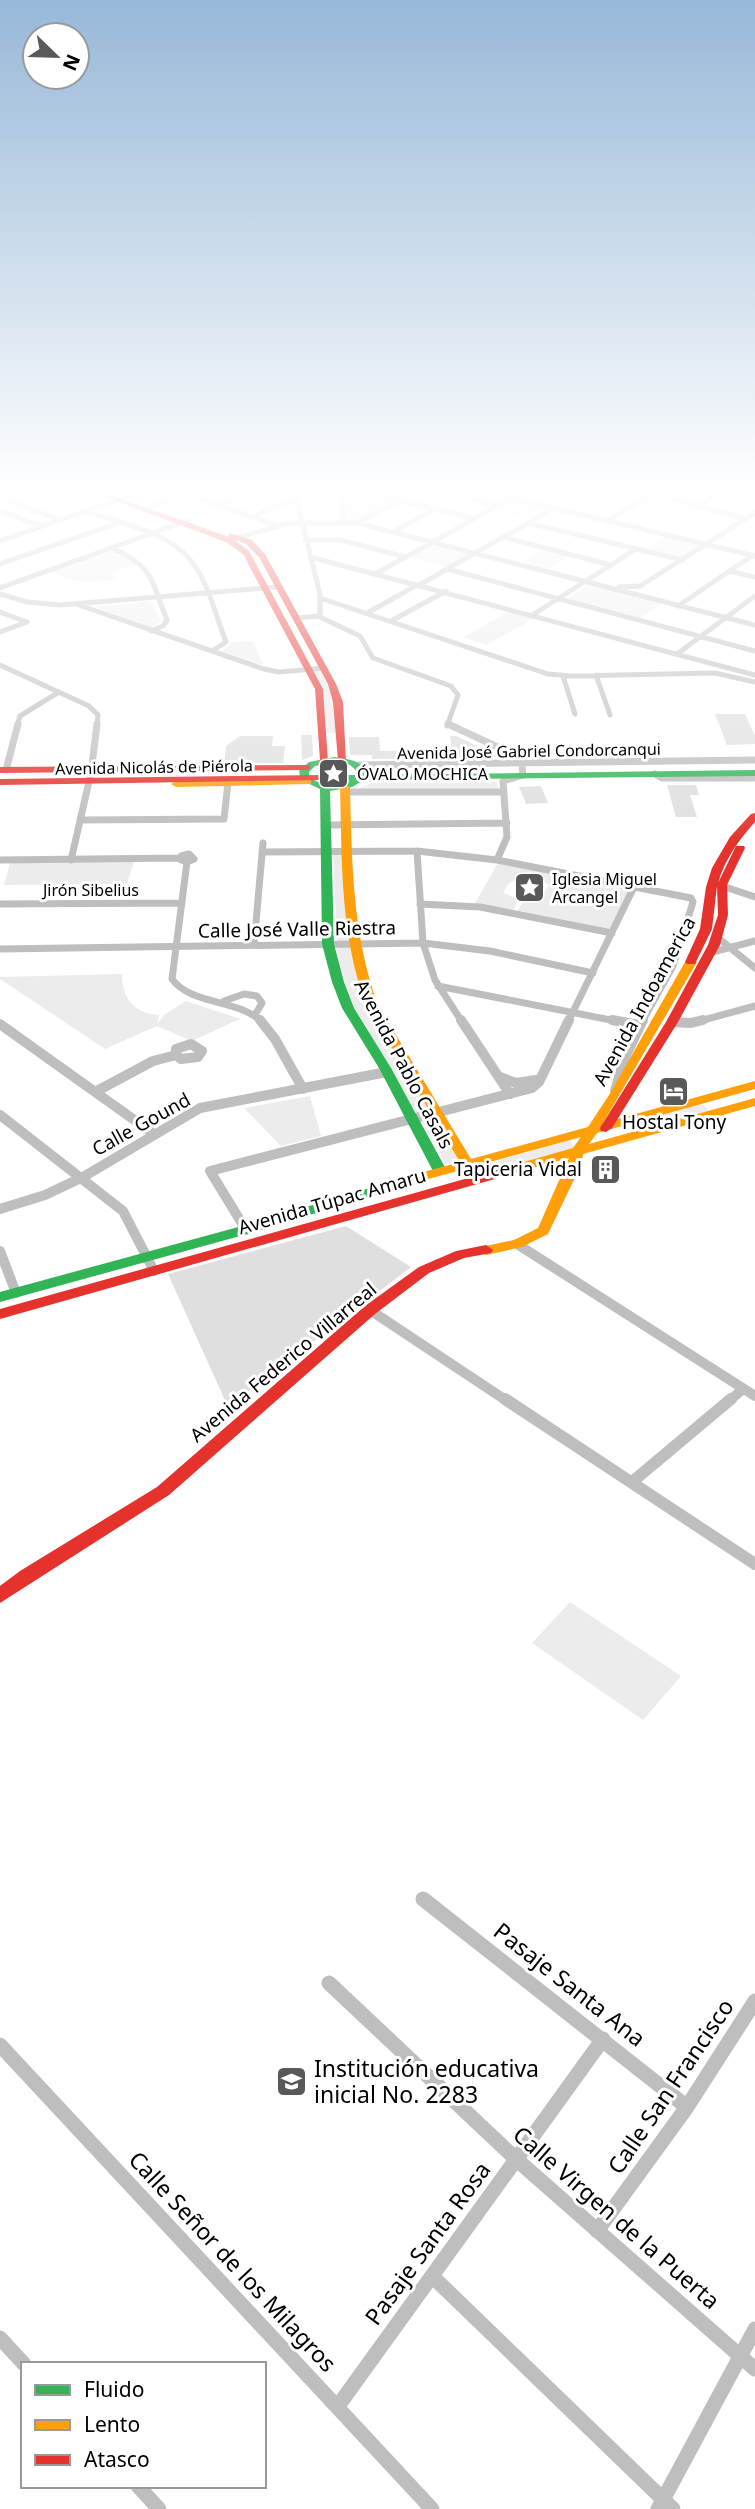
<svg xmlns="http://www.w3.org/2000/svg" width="755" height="2509" font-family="'Noto Sans',sans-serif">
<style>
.green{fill:#ececec}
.building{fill:#dfdfdf}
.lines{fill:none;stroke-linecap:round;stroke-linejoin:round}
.street-far4{stroke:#bebebe;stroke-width:5}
.street-far3{stroke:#bebebe;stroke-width:7}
.street-far2{stroke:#bebebe;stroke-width:10}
.street-far1{stroke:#bebebe;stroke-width:12}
.street{stroke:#bebebe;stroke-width:15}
.fast{fill:#30b455;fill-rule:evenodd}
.slow{fill:#ff9f0a;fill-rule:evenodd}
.jam{fill:#e5322d;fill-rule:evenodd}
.labels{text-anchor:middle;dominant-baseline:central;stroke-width:6;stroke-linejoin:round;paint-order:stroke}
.far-street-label{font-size:16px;fill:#000;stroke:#fff}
.far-poi-label{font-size:16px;fill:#000;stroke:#fff;text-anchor:start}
.street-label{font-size:19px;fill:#000;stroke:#fff}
.poi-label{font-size:19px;fill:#000;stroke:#fff}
.near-street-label{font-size:23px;fill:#000;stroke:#fff}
.near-poi-label{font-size:23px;fill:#000;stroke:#fff;text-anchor:start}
</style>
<rect width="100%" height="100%" fill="#fff"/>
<path class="green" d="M 342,494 L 376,494 L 401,500 L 357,523 L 343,522 Z
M 516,500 L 548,507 L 527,519 L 495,511 Z
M 666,536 L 701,544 L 681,558 L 645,550 Z
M 434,543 L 472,553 L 446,567 L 409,557 Z
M 541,549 L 568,556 L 549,569 L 522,562 Z
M 113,550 L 138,565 L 116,570 L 112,575 L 116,579 C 89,582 76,584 50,572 Z
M 590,584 L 661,604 L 640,618 L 567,599 Z
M 151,601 L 161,622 L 150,628 L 95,607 Z
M 512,610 L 535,618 L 486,645 L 463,637 Z
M 253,641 L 263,665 L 222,651 L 233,642 Z
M 323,670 L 333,691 L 337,733 L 326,733 L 324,693 L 312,671 Z
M 497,782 L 498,789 L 356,790 L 371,783 Z
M 333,853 L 345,853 L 350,941 L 337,942 Z
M 134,861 L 127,884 L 4,885 L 10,863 Z
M 498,863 L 632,887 L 612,932 L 516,915 L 524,899 L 542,894 L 549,886 C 538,874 523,876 509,883 L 503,893 L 519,899 L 513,910 L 477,904 L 475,903 Z
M 336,945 L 351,945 L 366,1005 L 434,1109 L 417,1114 L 355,1008 L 345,982 Z
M 122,974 C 122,998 133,1013 159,1015 L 158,1024 L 164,1015 L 186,1001 L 240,1019 L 192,1041 L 157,1026 L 105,1049 L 0,979 L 0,977 Z
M 310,1096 L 321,1136 L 281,1146 L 244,1108 Z
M 702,1103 L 709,1111 L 635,1132 L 628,1124 Z
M 436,1115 L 462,1161 L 446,1164 L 420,1118 Z
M 570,1140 L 576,1149 L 485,1175 L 479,1166 Z
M 570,1602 L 681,1676 L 643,1720 L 532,1643 Z"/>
<path class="building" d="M 715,714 L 745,714 L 755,736 L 755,744 L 727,745 Z
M 301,735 L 312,735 L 313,756 L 302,760 Z
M 240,736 L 273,736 L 272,746 L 285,746 L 283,763 L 224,763 L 226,746 Z
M 450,736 L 456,736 L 502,757 L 372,759 L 372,755 L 350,755 L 349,737 L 379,737 L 380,751 L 452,750 Z
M 667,785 L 696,785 L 699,795 L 690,795 L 697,817 L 676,817 Z
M 541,786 L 548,803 L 526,804 L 519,787 Z
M 346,1226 L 411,1267 L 228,1407 L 168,1274 Z"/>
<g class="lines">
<path class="street-far4" d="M 186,494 L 279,526
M 295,494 L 320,594 L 320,617 L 360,636 L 373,658 L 451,686 L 458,695 L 447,726
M 342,494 L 343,522
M 376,494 L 475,519
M 451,494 L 498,506
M 654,494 L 746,519
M 749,494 L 755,496
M 0,497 L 60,520
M 512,498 L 755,556
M 217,505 L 246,494
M 151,506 L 184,494
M 697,506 L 717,494
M 0,511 L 42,526
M 85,511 C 117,522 160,530 185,554 C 207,575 215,614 226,642 L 212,651
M 251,517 L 284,503 L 296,502
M 607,521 L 652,494
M 357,523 L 401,500
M 528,523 L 683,560
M 392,532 L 436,509
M 503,537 L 611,565
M 233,539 L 289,523 L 357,523 L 755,625
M 305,540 L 341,540 L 405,557
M 0,541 L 126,497
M 112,548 C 154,566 151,581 167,620 L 163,626 L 151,631
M 310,557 L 755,675
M 0,564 L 116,524
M 447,569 L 755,651
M 729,571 L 755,577
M 377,573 L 517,495
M 421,584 L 554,508
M 619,587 L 640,586 L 755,513
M 0,588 L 189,520
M 0,594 L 27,602 L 60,605 L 278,587
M 320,598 L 548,674 L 571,676 L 715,673 L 755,682
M 79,605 L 264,669 L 279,672 L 325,668
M 678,606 L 753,555
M 0,612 L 27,622
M 367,613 L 419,584
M 534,614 L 636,549
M 295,618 L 320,616
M 391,621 L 446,591
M 0,632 L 27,622
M 677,654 L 755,596
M 0,665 L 89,706 L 98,715 L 97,726
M 596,675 L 610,715
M 563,676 L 575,714
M 17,726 L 20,716 L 59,692"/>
<path class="street-far3" d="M 448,724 L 506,751 L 522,764 L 523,775 L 503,781 L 507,837 L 497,860
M 358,765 L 755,760
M 6,770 L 18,724
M 655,774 L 662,778 L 755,778
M 346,792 L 504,792
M 80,820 L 224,819 L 228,783
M 327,825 L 507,823
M 417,851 L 423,943 L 435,980 L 462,1022
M 262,852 L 417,851 L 497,860 L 691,898 L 693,902 L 673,966 L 642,1022
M 189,854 L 194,859 L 187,862 L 181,860 L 181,856 Z
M 0,860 L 180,858
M 71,860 L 91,773 L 97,724
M 187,862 L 172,979 C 192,1006 237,998 262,1022
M 716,884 L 755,897
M 0,904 L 182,903
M 420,904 L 480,907 L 612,933
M 717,937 L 755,968
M 254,945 L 263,843
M 0,949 L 423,943 L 490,951 L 593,973
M 709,953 L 755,941
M 438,986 L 621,1022
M 224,1001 L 244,994 L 257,996 L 262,1003 L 255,1015
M 568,1022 L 634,887
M 696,1022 L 755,1006"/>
<path class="street-far2" d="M 260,1020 L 275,1039 L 303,1089
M 461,1020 L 510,1094
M 612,1020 L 639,1025
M 672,1022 L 691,1023 L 703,1020
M 0,1024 L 154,1134
M 191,1044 L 202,1051 L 198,1057 L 181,1059 L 176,1055 L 176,1049 Z
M 500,1077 L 516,1083 L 536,1080
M 615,1091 L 624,1059 L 643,1020
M 95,1092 L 153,1061 L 176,1055
M 0,1115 L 123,1211 L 154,1271
M 0,1209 L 45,1195 L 83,1177 L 200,1108 L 387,1072
M 246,1230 L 210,1171 L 532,1088 L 539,1082 L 569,1020
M 517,1244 L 755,1396
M 0,1251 L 16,1293
M 370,1310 L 507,1401
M 729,1401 L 743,1389"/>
<path class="street-far1" d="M 505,1399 L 755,1564
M 632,1482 L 731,1399"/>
<path class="street" d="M 423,1899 L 687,2107
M 329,1983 L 516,2159 L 755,2369
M 0,2045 L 432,2509
M 597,2231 L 687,2107 L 755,2001
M 432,2276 L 673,2509
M 0,2338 L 24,2364
M 338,2406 L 603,2039
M 138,2486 L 159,2509
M 658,2509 L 755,2329"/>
<path class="fast" d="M 334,757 C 347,759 364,760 368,775 L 755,770 L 755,776 L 364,780 L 352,787 L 330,791 L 334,944 L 344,982 L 354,1008 L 391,1068 L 447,1171 L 440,1175 L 433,1171 L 379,1068 L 342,1008 L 332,982 L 322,944 L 320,789 L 301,780 L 299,771 L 309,762 ZM 334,763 L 350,765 L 358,772 L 358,775 L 323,775 L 318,778 L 323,781 L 350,781 C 335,787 322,786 309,777 L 309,772 L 315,766 Z
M 403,1178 L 410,1182 L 408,1185 L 251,1233 L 0,1302 L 0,1292 L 242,1226 Z"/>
<path class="slow" d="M 308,779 L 311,780 L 311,784 L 176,787 L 171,784 L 176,781 Z
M 345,784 L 350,787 C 352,862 352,934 378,1005 L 471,1159 L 588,1127 L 609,1095 L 685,962 L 691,959 L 697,962 L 603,1123 L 755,1081 L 755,1089 L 597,1133 L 589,1144 L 755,1098 L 755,1106 L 583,1154 L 582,1163 L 548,1234 L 522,1247 L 486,1255 L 481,1253 L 479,1250 L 481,1247 L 514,1240 L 538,1228 L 569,1158 L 504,1176 L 497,1172 L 499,1169 L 573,1148 L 581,1137 L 403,1186 L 398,1185 L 396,1182 L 398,1179 L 460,1162 L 366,1005 C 340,934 342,862 340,787 Z"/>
<path class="jam" d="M 97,494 L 108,494 L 232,538 L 249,551 L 323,689 L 328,762 L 320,760 L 315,689 L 243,554 L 226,542 Z
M 229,533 L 252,540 L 265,554 L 336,684 L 343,702 L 346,762 L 338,760 L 333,702 L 328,684 L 259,557 L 246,544 L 229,537 Z
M 310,765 L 310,769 L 307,770 L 0,773 L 0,767 Z
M 323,775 L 328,778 L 326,780 L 0,785 L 0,779 Z
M 755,813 L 755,822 C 738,841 725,859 718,883 L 736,846 L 744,846 L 745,848 L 727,885 L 728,915 L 720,945 L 678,1022 L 612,1128 L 606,1132 L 601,1131 L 600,1128 L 666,1022 L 708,945 L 718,915 L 717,886 L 712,929 L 695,964 L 687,964 L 685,962 L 700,929 L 706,887 L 712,868 L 730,837 L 751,814 Z
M 504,1168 L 511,1172 L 509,1175 L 0,1319 L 0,1309 Z
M 486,1245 L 493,1250 L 491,1253 L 464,1258 L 429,1273 L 375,1314 L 169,1495 L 0,1603 L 0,1586 L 20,1571 L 157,1487 L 365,1306 L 419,1267 L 456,1251 Z"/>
</g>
<linearGradient id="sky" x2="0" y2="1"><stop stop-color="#97b8d8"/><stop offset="0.58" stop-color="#fff"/><stop offset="1" stop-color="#fff" stop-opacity="0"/></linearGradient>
<rect width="755" height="846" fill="url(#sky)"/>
<defs>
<symbol id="sight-square" viewBox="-11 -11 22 22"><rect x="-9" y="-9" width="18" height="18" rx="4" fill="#595959" stroke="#fff"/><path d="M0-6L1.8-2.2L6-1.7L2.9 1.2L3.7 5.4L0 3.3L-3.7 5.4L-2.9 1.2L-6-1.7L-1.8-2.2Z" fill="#fff"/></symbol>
<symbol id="hotel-square" viewBox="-11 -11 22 22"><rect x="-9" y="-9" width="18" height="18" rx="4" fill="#595959" stroke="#fff"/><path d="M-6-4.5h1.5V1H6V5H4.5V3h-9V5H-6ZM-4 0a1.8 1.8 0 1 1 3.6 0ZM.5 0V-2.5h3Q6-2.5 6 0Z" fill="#fff"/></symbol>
<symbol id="building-square" viewBox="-11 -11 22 22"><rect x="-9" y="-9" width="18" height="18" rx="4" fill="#595959" stroke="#fff"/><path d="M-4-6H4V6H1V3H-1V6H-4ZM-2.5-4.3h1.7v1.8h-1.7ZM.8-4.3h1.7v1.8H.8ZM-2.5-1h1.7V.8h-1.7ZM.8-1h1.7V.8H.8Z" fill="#fff"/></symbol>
<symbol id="school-square" viewBox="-11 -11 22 22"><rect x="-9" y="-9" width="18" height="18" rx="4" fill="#595959" stroke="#fff"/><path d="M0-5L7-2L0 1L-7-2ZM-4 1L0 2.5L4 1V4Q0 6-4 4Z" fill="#fff"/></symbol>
</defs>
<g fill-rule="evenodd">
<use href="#sight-square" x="316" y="756" width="35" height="35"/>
<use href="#sight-square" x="512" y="870" width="35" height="35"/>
<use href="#hotel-square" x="656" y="1074" width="35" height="35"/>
<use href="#building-square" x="588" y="1152" width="35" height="35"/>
<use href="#school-square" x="274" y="2064" width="35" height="35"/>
</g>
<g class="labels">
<g class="far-street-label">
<text transform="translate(529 751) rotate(-1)">Avenida José Gabriel Condorcanqui</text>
<text transform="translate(154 767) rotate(-1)">Avenida Nicolás de Piérola</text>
<text x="91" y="890">Jirón Sibelius</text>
</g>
<g class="far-poi-label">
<text x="357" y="774">ÓVALO MOCHICA</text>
<text x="552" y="879">Iglesia Miguel<tspan x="552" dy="18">Arcangel</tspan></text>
</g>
<g class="street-label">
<text transform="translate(297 929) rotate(-1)">Calle José Valle Riestra</text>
<text transform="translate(644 1001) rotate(-61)">Avenida Indoamerica</text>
<text transform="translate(404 1064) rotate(62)">Avenida Pablo Casals</text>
<text transform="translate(141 1124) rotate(-29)">Calle Gound</text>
<text transform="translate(332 1201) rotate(-16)">Avenida Túpac Amaru</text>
<text transform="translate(283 1362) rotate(-40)">Avenida Federico Villarreal</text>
</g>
<g class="poi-label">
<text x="674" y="1122">Hostal Tony</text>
<text x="582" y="1169" text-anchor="end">Tapiceria Vidal</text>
</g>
<g class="near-street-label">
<text transform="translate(570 1984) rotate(38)">Pasaje Santa Ana</text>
<text transform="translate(670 2086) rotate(-56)">Calle San Francisco</text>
<text transform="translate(617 2217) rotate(41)">Calle Virgen de la Puerta</text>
<text transform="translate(427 2243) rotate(-54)">Pasaje Santa Rosa</text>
<text transform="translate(233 2261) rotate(47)">Calle Señor de los Milagros</text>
</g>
<g class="near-poi-label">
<text x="314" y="2068">Institución educativa<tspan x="314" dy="26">inicial No. 2283</tspan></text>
</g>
</g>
<rect x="21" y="2362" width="245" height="126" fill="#ffffff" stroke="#999999" stroke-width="2"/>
<rect x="35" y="2385" width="35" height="10" fill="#30b455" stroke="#999999" stroke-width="2"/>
<text x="84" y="2397" font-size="21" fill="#000000">Fluido</text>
<rect x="35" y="2420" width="35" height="10" fill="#ff9f0a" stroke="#999999" stroke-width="2"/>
<text x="84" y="2432" font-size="21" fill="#000000">Lento</text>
<rect x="35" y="2455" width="35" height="10" fill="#e5322d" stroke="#999999" stroke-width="2"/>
<text x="84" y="2467" font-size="21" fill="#000000">Atasco</text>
<g transform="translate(56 56) rotate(113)"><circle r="33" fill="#ffffff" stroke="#999999" stroke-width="2"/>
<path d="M0-5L12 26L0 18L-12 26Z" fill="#595959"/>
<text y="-10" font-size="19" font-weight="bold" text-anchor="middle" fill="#000000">N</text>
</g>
</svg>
